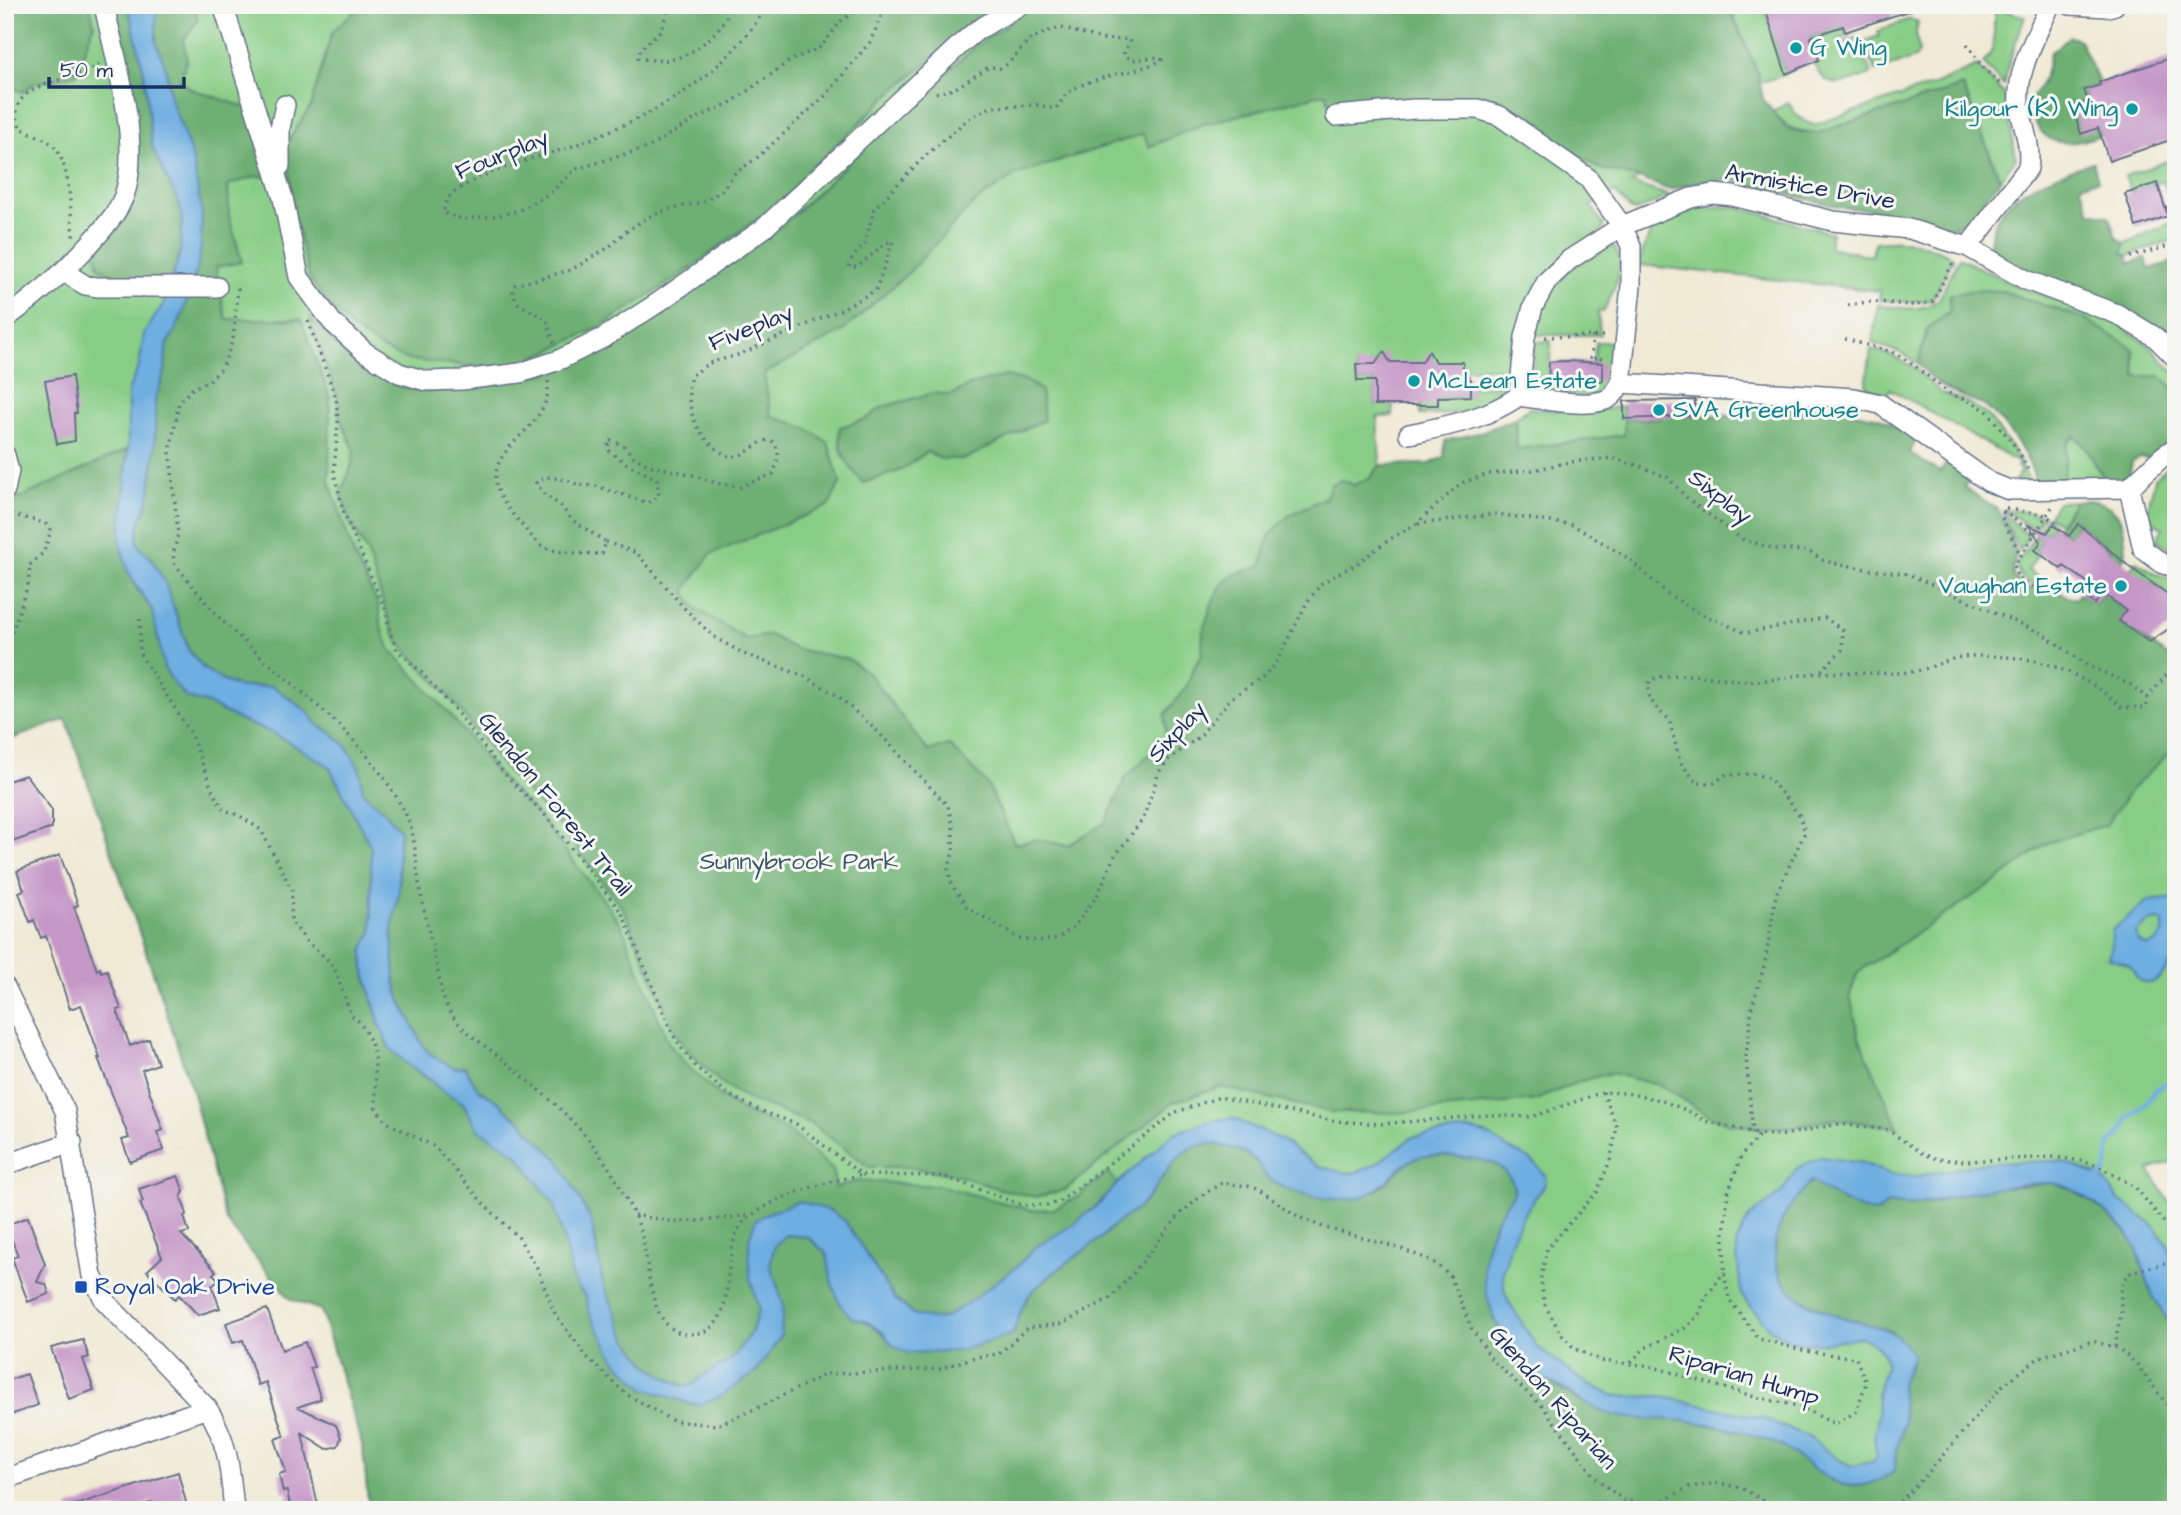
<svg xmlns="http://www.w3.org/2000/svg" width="2181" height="1515" font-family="'Architects Daughter',sans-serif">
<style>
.green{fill:#88cd86;stroke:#527e72;stroke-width:2}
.forest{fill:#6eb073;stroke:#447068;stroke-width:2}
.water{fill:#6eaee1;stroke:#446ea0;stroke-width:2;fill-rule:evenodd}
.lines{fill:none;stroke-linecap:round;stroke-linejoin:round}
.stream{stroke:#6eaee1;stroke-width:5}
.building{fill:#c597c7}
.minor-casing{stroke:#667088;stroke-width:22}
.path{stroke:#667088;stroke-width:3.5;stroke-dasharray:2 5;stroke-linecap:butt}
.minor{stroke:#fff;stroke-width:19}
.culture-dot{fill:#0f9aa8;stroke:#f6f6f2;stroke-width:2.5}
.transit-dot{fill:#1a4fb4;stroke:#f6f6f2;stroke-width:2.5}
.labels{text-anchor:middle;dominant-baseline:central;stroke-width:6;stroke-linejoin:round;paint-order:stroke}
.culture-label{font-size:24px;fill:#0d838f;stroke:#f6f6f2;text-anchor:start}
.street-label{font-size:24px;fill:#1b2f5e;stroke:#f6f6f2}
.park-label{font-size:24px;fill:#365668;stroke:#f6f6f2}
.transit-label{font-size:24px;fill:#164399;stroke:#f6f6f2;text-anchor:start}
</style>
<rect width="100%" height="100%" fill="#f6f6f2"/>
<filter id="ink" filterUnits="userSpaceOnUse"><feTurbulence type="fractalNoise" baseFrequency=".0143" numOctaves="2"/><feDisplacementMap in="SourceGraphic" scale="14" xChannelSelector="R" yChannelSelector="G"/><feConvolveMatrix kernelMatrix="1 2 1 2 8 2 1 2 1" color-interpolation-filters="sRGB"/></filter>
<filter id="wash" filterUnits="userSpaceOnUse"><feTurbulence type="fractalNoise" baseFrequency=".00686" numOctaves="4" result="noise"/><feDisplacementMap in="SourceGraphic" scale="28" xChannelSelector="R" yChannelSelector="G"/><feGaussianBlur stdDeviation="1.57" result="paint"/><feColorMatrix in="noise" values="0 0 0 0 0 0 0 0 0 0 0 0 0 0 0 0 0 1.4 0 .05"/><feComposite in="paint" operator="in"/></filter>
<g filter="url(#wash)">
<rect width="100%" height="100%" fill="#f0ead5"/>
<path class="green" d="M 5,5 L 1717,5 L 1639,178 L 1631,183 L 1670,196 L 1636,211 L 1631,210 L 1615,192 L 1591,206 L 1604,225 L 1603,230 L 1560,260 L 1514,350 L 1510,382 L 1498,382 L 1498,368 L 1463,369 L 1463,363 L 1356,365 L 1357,381 L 1375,381 L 1375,405 L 1393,405 L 1393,416 L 1377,417 L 1380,465 L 1396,467 L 1430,464 L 1444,457 L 1516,448 L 1515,419 L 1529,408 L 1587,413 L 1623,406 L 1625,435 L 2176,703 L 2176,1160 L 2149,1170 L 2176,1212 L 2176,1510 L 369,1510 L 363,1448 L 321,1310 L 290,1299 L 226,1221 L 194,1097 L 166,1010 L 66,719 L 5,741 Z
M 1728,5 L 1764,5 L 1786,74 L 1759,83 L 1758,73 Z
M 1996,8 L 2025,17 L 2010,58 L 2004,86 L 1983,63 C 2001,46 1990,28 1996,8 Z
M 1910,19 L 1918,22 L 1916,32 L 1919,53 L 1915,58 L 1876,71 C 1869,52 1856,55 1844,42 L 1859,37 L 1861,42 L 1879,36 L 1878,31 Z
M 1843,26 L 1848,36 L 1837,40 C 1846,58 1861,48 1872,73 C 1845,84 1828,94 1813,62 L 1819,60 L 1810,37 Z
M 1977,66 L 2005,95 L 2016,158 L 2000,180 L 1963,86 L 1818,133 C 1794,131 1788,130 1773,112 L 1788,102 C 1795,114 1800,121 1814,125 L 1934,85 Z
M 2176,158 L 2176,203 L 2171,204 L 2163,181 L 2131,192 L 2125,176 Z
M 1702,207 L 1737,207 L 1832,233 L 1829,247 L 1872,256 L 1875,242 C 1911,238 1922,243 1954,257 L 1932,300 L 1910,302 L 1879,300 L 1880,291 L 1639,265 C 1650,219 1660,222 1702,207 Z
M 2176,208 L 2176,242 L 2169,241 L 2128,256 L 2123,253 L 2125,243 L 2175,221 L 2172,209 Z
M 1613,245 C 1629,266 1613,291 1603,312 L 1598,312 L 1600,335 L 1528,335 L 1542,302 L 1572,268 Z
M 1959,258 L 2019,287 L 2085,309 L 2117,323 L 2151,347 L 2173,371 L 2176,374 L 2176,390 L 2160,376 L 2136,376 L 2135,371 L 2085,319 L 2002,291 L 1950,311 L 1927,329 L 1918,364 L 1901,353 L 1872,343 L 1878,305 C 1896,308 1925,313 1939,299 Z
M 1551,341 L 1549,382 L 1590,382 C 1592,368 1594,356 1596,342 L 1616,342 C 1616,353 1619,369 1616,380 C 1610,407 1549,392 1531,389 L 1529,385 L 1532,380 L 1535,342 Z
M 1871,349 L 1891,355 L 1915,368 L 1941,393 L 1968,403 L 1988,416 L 2017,456 L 2030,483 L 2015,481 L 2021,470 L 2017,467 L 2019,463 L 1890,389 L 1885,396 L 1866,386 Z
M 1471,386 L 1506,386 C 1496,416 1445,415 1420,415 L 1420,405 L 1438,397 L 1470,396 Z
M 2075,436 L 2087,449 L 2106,482 L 2063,481 L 2067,444 Z
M 2176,460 L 2176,557 L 2173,550 L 2156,540 L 2163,528 L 2152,522 L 2148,528 L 2147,514 L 2155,478 Z
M 2075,501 L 2059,523 L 2049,516 L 2058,502 Z
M 2006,509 L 2044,515 L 2034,529 L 2004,511 Z
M 2003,513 L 2029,536 L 2020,550 L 2006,523 Z
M 2047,517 L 2053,525 L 2047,533 L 2043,531 L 2038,538 L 2041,542 L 2035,550 L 2039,553 L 2028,570 L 2044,582 L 2035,586 C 2026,580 2016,576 2017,564 Z
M 2136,561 L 2157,574 L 2176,581 L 2176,595 L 2168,601 L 2161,589 L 2130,569 Z"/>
<path class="forest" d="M 5,5 L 90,5 L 94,24 L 76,74 L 33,84 L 23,92 L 5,86 Z
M 112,5 L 128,5 L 144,72 L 152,147 L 180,205 L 182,220 L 180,253 L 171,279 C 146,278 120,282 99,267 L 96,253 L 126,214 L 134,190 Z
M 156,5 L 194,5 L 198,20 L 183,41 L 187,59 L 180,80 L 191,89 L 248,108 L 269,177 L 257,176 L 228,185 L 229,216 L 242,262 L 216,267 L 218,281 L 193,281 L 201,247 L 200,202 L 170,97 L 166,68 L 155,42 Z
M 361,5 L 996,5 L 885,98 L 781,201 L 681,275 L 599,327 L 517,366 L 474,366 L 408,360 L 382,349 L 353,329 L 328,304 L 310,279 L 294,217 L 286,144 L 311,106 L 332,32 Z
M 1037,5 L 1728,5 L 1758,73 L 1763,99 L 1773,112 L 1786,128 L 1801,132 L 1818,133 L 1963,86 L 2000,180 L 1965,223 L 1950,228 L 1902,213 L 1839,207 L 1731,180 L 1702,181 L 1670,190 L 1639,178 L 1601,169 L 1530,126 L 1478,103 L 1331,111 L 1326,93 L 1201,125 L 1149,147 L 1143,134 L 1016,175 L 974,203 L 909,272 L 843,331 L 764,374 L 771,416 L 804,427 L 828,442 L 840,483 L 829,506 L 711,554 L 685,590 L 695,608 L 746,639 L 770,635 L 795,649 L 848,659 L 868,673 L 928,751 L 949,745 L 988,785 L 1015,844 L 1037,839 L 1067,846 L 1106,822 L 1126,777 L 1166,738 L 1165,715 L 1188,684 L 1193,669 L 1202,654 L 1203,632 L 1212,603 L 1222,583 L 1238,573 L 1261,566 L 1269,536 L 1288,516 L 1326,497 L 1331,484 L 1342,480 L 1354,485 L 1370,478 L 1380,465 L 1430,464 L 1444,457 L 1445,441 L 1481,432 L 1515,419 L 1517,449 L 1624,435 L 1624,419 L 1659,419 L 1660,416 L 1695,416 L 1695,414 L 1752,417 L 1754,403 L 1845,411 L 1880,418 L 1917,439 L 1909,453 L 1940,472 L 1950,458 L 1973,474 L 1964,487 L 1998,510 L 2017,552 L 2013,568 L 2013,576 L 2034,591 L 2041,590 L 2048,585 L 2070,598 L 2077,598 L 2080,593 L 2095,604 L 2102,593 L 2126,610 L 2119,621 L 2176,662 L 2176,746 L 2131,790 L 2106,825 L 2047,843 L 1996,881 L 1858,972 L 1850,995 L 1859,1038 L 1898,1127 L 1834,1119 L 1796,1127 L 1761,1128 L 1727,1123 L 1706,1114 L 1662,1086 L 1611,1073 L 1580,1081 L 1536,1100 L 1400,1113 L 1331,1112 L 1220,1087 L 1174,1102 L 1065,1190 L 1036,1197 L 996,1188 L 954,1174 L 908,1167 L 869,1167 L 812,1124 L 772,1108 L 750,1101 L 719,1081 L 691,1054 L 676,1034 L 624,910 L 556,821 L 508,772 L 447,694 L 400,644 L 392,629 L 367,552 L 350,523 L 341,492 L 351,468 L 354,450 L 339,415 L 338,398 L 312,328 L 310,317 L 335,345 L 367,369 L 398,386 L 429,392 L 548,373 L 597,352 L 658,314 L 784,224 L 910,104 L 975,47 L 1027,10 Z
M 2069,37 L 2080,40 L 2100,85 L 2084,90 L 2090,109 L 2087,110 L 2084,102 L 2072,107 L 2098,128 L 2100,135 C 2061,150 2038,145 2028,102 C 2042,86 2047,74 2050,53 Z
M 2093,162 L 2098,180 L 2080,185 L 2090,212 L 2109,216 L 2116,237 L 2125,243 L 2123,253 L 2128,256 L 2130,263 L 2146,258 L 2149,269 L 2171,263 L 2176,247 L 2176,342 L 2150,323 L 1999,258 L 1990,248 C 1990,193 2051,177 2093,162 Z
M 1975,290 L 2002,291 L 2085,319 L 2134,349 L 2136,376 L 2160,376 L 2176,390 L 2176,440 L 2152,459 L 2141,457 L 2132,462 L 2129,477 L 2106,482 L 2087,449 L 2075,436 L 2067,444 L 2063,481 L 2035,482 C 2032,459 2005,423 1987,408 C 1977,400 1964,398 1952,392 C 1939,386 1928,374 1918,364 L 1927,329 L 1950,311 L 1949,295 Z
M 221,295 L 226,319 L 301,319 L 330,398 L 329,480 L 355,558 L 378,604 L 381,626 L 389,648 L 447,711 L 503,780 L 539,816 L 602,898 L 621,925 L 669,1044 L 686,1065 L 718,1094 L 739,1109 L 788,1130 L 833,1170 L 835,1188 L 858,1181 L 941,1186 L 1031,1210 L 1054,1209 L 1077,1197 L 1108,1173 L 1118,1183 L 1099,1204 L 1074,1224 L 1033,1249 L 1019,1265 L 968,1303 L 945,1318 L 930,1319 L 913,1314 L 894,1298 L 845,1221 L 799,1201 L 750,1278 L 759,1308 L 752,1331 L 731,1360 L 688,1387 L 665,1377 L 647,1364 L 627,1339 L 603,1284 L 595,1237 L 523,1122 L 511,1114 L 500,1103 L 478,1089 L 465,1067 L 454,1068 L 429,1053 L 423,1046 L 400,999 L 395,981 L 392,929 L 399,891 L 398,848 L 400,831 L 385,812 L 363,793 L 360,770 L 334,735 L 317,724 L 307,711 L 272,686 L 241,687 L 223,681 L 204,669 L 189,651 L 165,583 L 151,558 L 140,548 L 137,541 L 138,529 L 149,497 L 155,449 L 155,400 L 165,371 L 166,348 L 181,318 L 188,296 Z
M 1006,376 L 1027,381 L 1041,390 L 1044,420 L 965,459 L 941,459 L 927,452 L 901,470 L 863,483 C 847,464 837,453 840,427 L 866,419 L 882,407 L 934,393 L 951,395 L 973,384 Z
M 128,449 L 120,543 L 135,586 L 152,610 L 187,698 L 208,704 L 242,721 L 273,733 L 329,766 L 371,847 L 372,932 L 363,950 L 364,968 L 379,1023 L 412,1068 L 463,1103 L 478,1129 L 517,1154 L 554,1204 L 570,1264 L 572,1278 L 586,1298 L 590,1315 L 690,1404 L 756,1372 L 766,1355 L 774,1348 L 778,1287 L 770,1264 L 775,1245 L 786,1235 L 808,1237 L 827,1254 L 832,1284 L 852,1318 C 870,1322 882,1330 892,1345 L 1013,1334 C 1018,1319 1022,1302 1033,1291 C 1053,1271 1077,1256 1100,1239 C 1105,1235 1109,1229 1115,1224 C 1121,1218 1130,1215 1137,1209 C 1162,1188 1173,1140 1214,1144 C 1228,1146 1248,1152 1257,1162 C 1262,1167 1264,1175 1270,1179 C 1286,1193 1330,1202 1350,1198 C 1357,1197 1370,1195 1376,1191 C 1390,1182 1399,1165 1417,1157 C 1430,1152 1481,1158 1495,1164 C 1505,1169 1515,1181 1514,1193 L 1494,1224 L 1493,1318 L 1511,1345 L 1540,1377 L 1578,1400 L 1614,1415 L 1690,1421 L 1746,1433 L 1773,1442 L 1792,1451 L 1832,1481 L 1895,1470 L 1896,1450 L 1904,1423 L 1901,1383 L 1912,1361 L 1891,1331 L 1834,1315 L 1794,1295 L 1780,1279 L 1775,1258 L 1776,1232 L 1787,1209 L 1811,1180 C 1823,1190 1863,1216 1878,1210 C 1882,1209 1885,1206 1888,1203 L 1908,1206 L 1933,1203 L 1967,1192 L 1995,1188 L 2055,1183 L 2071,1189 L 2093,1203 L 2114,1220 L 2128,1234 L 2136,1246 L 2150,1290 L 2176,1333 L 2176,1510 L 369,1510 L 363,1448 L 321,1310 L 290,1299 L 226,1221 L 194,1097 L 166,1010 L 66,719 L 5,741 L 5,525 L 15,500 Z
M 2088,500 C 2114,503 2123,516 2125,541 C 2126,550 2127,555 2121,563 L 2109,556 L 2112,551 L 2078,524 L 2073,531 L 2079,536 L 2076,541 L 2057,527 L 2075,501 Z"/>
<path class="water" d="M 128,5 L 156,5 L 156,42 L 166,68 L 170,97 L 192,156 L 202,214 L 201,247 L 198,265 L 181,318 L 166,348 L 165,371 L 155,400 L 155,449 L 149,497 L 138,529 L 137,541 L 140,548 L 151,558 L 165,583 L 189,651 L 204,669 L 223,681 L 241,687 L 272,686 L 307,711 L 317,724 L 334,735 L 347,747 L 360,770 L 363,793 L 385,812 L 400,831 L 398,848 L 399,891 L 392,929 L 395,981 L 400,999 L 423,1046 L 429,1053 L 454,1068 L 465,1067 L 478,1089 L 500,1103 L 511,1114 L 523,1122 L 527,1129 L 559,1160 L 591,1220 L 603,1284 L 627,1339 L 647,1364 L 665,1377 L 682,1386 L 693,1385 L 701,1377 L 731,1360 L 752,1331 L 759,1308 L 750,1278 L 749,1240 L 755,1221 L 765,1214 L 799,1201 L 831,1211 L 845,1221 L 894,1298 L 913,1314 L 930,1319 L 944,1318 L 968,1303 L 1019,1265 L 1033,1249 L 1074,1224 L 1099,1204 L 1118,1183 L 1174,1133 L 1213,1120 L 1233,1118 L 1280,1139 L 1318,1166 L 1345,1173 L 1357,1172 L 1374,1165 L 1413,1137 L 1469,1130 L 1486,1134 L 1509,1149 L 1528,1158 L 1538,1166 L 1546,1178 L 1545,1184 L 1524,1214 L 1511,1242 L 1503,1273 L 1504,1289 L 1509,1302 L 1537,1347 L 1581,1380 L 1611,1395 L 1630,1397 L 1659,1396 L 1762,1418 L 1807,1436 L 1839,1460 L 1852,1466 L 1874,1461 L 1877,1457 L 1874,1438 L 1878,1416 L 1877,1394 L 1886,1364 L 1883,1353 L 1875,1344 L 1861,1337 L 1823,1343 L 1793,1342 L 1770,1329 L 1741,1295 L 1736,1244 L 1748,1218 L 1782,1192 L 1797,1168 L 1821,1157 L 1863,1163 L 1890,1174 L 1918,1176 L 1985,1163 L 2061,1161 L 2102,1177 L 2120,1201 L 2152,1224 L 2168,1245 L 2176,1277 L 2176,1333 C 2168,1319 2157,1307 2151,1291 C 2145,1277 2142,1260 2135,1246 C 2124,1223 2081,1189 2057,1184 C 2041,1180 1989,1189 1972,1192 C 1943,1197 1917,1210 1888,1203 C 1885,1206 1882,1209 1878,1211 C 1863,1216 1823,1190 1811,1181 C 1790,1206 1768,1230 1777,1266 C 1786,1304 1832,1314 1866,1324 C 1874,1326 1884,1328 1891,1332 C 1901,1338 1907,1346 1913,1356 L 1901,1383 L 1904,1423 L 1896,1450 L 1895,1470 C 1886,1478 1879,1480 1867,1484 C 1830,1496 1803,1452 1770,1441 C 1744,1432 1715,1424 1687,1421 C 1664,1418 1637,1421 1613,1415 C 1594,1410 1578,1398 1562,1388 C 1554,1384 1545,1381 1539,1375 C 1494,1337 1469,1281 1494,1225 C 1499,1214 1507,1203 1514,1193 C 1515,1181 1505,1169 1495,1164 C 1480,1158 1430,1152 1416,1158 C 1395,1166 1384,1191 1361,1197 C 1339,1204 1288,1194 1270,1179 C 1264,1175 1262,1168 1257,1162 C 1248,1152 1228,1146 1214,1144 C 1202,1143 1189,1148 1180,1156 C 1162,1171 1155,1195 1137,1209 C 1130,1215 1122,1218 1115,1224 C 1109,1229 1105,1235 1100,1239 C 1077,1256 1053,1271 1033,1291 C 1022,1302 1018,1319 1013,1334 L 959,1351 L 907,1353 L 892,1345 L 884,1333 L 866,1321 L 852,1318 L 841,1306 L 832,1284 L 827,1254 L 808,1237 L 786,1235 L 775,1245 L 770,1264 L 783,1303 L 781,1336 L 756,1372 L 720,1397 L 701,1404 L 690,1404 L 644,1388 L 617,1362 L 590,1315 L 586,1298 L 572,1278 L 570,1264 L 554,1204 L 517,1154 L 478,1129 L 463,1103 L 438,1088 L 429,1078 L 412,1068 L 390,1049 L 379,1023 L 364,968 L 363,950 L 372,932 L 371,847 L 329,766 L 273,733 L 242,721 L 208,704 L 187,698 L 175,685 L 164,668 L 152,610 L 128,572 L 120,543 L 128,449 L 128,391 L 139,366 L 144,334 L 165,301 L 180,253 L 182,220 L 180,205 L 152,147 L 144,72 Z
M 2176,898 L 2176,942 C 2171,949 2173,956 2170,963 C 2166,974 2151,989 2140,981 C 2135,978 2135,971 2131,967 C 2126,962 2115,960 2109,958 L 2112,945 L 2112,930 L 2148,901 ZM 2158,920 L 2163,922 L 2163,933 L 2156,943 L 2148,946 L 2138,941 L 2136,932 L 2149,922 Z"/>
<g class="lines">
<path class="stream" d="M 2098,1179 L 2106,1171 L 2110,1144 L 2123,1130 L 2128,1117 L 2140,1110 L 2157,1089 L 2176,1077"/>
</g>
<g id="blocks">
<path class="building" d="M 1764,5 L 1917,5 L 1917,8 L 1845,32 L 1843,26 L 1810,37 L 1819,60 L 1786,74 Z
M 2176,56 L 2176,138 L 2109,161 L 2098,128 L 2081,134 L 2072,107 L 2088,101 L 2084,90 L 2100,85 L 2099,82 Z
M 2157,183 L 2168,216 L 2136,227 L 2125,194 Z
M 1429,351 L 1435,362 L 1463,362 L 1463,376 L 1469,376 L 1471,380 L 1471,396 L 1438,397 L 1438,405 L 1375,405 L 1375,381 L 1357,381 L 1356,364 L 1375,364 L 1384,352 L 1390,362 L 1422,362 Z
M 1565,361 L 1603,363 L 1603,381 L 1548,381 L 1549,362 Z
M 72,376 L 77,413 L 74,413 L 75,441 L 57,444 L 45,381 Z
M 1695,400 L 1695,416 L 1624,419 L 1624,401 Z
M 2078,524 L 2131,568 L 2176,600 L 2176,624 L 2149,642 L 2119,621 L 2126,610 L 2102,593 L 2095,604 L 2080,593 L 2087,582 L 2064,566 L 2061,569 L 2035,550 L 2041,542 L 2028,525 L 2047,533 L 2053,525 L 2069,536 Z
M 26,775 L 52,810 L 52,828 L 15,841 L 10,833 L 5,833 L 5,782 Z
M 60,855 L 78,905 L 74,907 L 97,970 L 100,968 L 101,972 L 107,970 L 121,1009 L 117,1010 L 130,1046 L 149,1039 L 158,1064 L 142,1070 L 163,1130 L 157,1132 L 164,1150 L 130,1162 L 122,1140 L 129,1138 L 98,1058 L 100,1058 L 81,1005 L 70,1009 L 46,936 L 41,938 L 34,920 L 30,922 L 19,892 L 24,890 L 17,871 Z
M 178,1176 L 184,1192 L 181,1197 L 187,1214 L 184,1216 L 189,1232 L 181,1234 L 216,1271 L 213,1274 L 219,1280 L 212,1286 L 220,1308 L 198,1315 L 179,1295 L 175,1299 L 147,1271 L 162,1257 L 140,1203 L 143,1202 L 139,1189 Z
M 28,1217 L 45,1264 L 37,1282 L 46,1284 L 49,1294 L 28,1302 L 12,1258 L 18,1256 L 6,1225 Z
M 267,1309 L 282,1350 L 305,1342 L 314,1367 L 310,1368 L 321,1399 L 298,1407 L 336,1425 L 341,1438 L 338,1446 L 327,1449 L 302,1433 L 319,1510 L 291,1510 L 287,1491 L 283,1492 L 279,1474 L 286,1472 L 275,1439 L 284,1436 L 266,1382 L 258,1385 L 243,1340 L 233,1343 L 226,1323 Z
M 83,1340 L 89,1357 L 83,1359 L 94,1390 L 69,1399 L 51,1348 Z
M 27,1374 L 38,1405 L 5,1417 L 5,1381 Z
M 178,1472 L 188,1510 L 155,1510 L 152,1502 L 130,1510 L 69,1510 L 69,1507 Z"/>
</g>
</g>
<g filter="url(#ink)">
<use href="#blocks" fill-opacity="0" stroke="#667088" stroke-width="2"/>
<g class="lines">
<defs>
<path id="minor" d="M 223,5 L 283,198 L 299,277 L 332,322 L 365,352 L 399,373 L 426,381 L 462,380 L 520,373 L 559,360 L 603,338 L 656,304 L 763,229 L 963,42 L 976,31 L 1020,5
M 2070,5 L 2108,7 L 2115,5
M 1336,116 L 1414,109 L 1478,109 L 1500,116 L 1588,178 L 1622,226 L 1631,246 L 1631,286 L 1621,383
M 280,166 L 280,128 L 285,105
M 1968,247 L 2028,168 C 2032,145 2022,126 2019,104 C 2016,69 2037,36 2050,5
M 64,272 L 85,285 L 97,287 L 217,287
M 5,319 C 40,294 69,268 97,236 C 107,224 118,212 124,196 C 142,145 115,58 104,5
M 1519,396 L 1525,337 L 1533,307 L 1547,281 L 1569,260 L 1622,226 L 1691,198 L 1713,194 L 1733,196 L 1833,221 L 1909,229 L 1968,247 L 2026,280 L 2117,314 L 2155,337 L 2176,358
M 1409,434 C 1450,425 1484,420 1519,396 C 1541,399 1582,407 1602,401 C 1612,399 1616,391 1621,383 L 1854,398 L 1880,404 L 1989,482 L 2009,490 L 2129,488 L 2163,456 L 2176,447
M 5,455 L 9,471 L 5,490
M 2129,488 L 2143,549 L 2163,564 L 2176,567
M 5,987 L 65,1111 L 92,1276 L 105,1301 L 207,1408 C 229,1442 230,1471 234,1510
M 5,1165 L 72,1142
M 5,1479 L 207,1408"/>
</defs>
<use href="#minor" class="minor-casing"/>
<path class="path" d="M 670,5 L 661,30 L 640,50 L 638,58 C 651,60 665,62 677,58 C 701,50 724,28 732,5
M 767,5 C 737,60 674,105 616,128 C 598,136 580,144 561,150 C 527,160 481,172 452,194 C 447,198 445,206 443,213 L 463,219 L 497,216 L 520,210 L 550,193 L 576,169 L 649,147 L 697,118 L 732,102 L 791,60 L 821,47 L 841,21 L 863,5
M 1709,5 L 1712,14
M 1967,44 L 1982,66 L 2002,86
M 2166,208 L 2176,205
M 73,236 C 70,211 71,157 49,142 C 40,136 29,133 20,127 C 0,79 80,83 100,63
M 2130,257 L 2176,244
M 238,288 L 233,340 L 222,368 L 209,381 L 193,388 L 179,402 L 170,452 L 178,534 L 173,554 L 174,563 C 193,586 212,612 235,633 C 296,691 363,732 404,811 C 417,835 415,862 420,889 C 425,915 431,941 437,967 C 440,983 442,1000 451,1014 C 464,1033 489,1048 507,1063 C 560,1107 597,1138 627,1201 C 633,1212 639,1224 642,1235 C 650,1264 647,1332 688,1334 C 745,1336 716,1253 743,1223 C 767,1198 828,1181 862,1175
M 1848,305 C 1855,304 1863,302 1871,302 C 1892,301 1913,310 1933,301 L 1954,261
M 308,321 L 336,398 L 338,421 L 334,473 L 344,513 L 385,609 L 390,631 L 397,650 L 420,671 L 455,710 L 504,773 L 546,816 L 622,913 L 673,1035 L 684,1052 L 697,1068 L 729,1095 L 757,1109 L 796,1124 L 862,1175 L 943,1176 L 1022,1205 L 1048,1205 L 1059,1202 L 1176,1112 L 1220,1097 L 1334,1121 L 1381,1124 L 1490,1115 L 1531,1117 L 1603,1092 L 1626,1093 L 1660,1100 L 1691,1112 L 1704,1121 L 1760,1134 L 1784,1135 L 1839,1124 L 1888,1130 L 1923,1154 L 1937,1159 L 1968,1161 L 2055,1157 L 2082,1161 L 2098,1166 L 2135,1187 L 2163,1221 L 2176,1242
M 1593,336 L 1590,360 L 1598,357 L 1604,360
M 1545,337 L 1607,336
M 1845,339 L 1892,352 L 1910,362 L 1949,393 L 1976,404 L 1988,412 L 2018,450 L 2029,471
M 554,343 L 547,320 L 518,303 L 512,293 L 515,285 L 571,270 L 609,247 L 624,233 L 648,217 L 667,210 L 706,201 L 722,190 L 735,173 L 758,157 L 826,95 L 870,42 L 884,10 L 878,5
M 548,381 C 554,440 453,449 517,519 C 524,527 534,541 543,547 C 555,553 588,554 602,554 L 606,542 L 572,520 L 560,505 L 545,495 L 536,483 L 545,477 L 568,480 L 578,485 L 596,486 L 648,503 L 659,496 L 657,479 L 627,464 L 608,450 L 609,440 L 623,445 L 634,457 L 648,465 L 693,475 L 716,483 L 740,487 L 773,474 C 778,461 782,450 771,440 C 758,440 750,453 737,456 C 729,457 723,454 717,449 C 694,432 684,403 691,376 L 709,363 L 741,354 L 840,310 L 876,290 L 893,241 L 886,243 L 857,267 L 849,267 L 852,258 L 865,244 L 874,209 L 924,157 L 968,119 L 991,107 L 1037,105 L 1055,109 C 1060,104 1062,100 1066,95 C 1084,76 1137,74 1162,60 L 1159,57 L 1132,60 L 1124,55 L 1124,50 L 1130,43 L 1129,39 L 1106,40 L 1061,28 L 1049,31 L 1029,40 L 1008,64 L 1000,68 L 989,67 L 954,89 L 935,93
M 2008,508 L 2005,508 L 2001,516 L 2020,554
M 2015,510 L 2046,515 L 2058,525
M 2003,511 L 2033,533
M 1418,524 L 1497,514 L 1573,525 L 1628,558 L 1668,594 L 1699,613 L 1746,633 L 1825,618 L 1843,630 L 1842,650 L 1819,673
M 5,540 L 9,507
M 606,542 L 637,553 L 685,609 L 714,637 L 744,654 L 804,676 L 838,696 L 877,731 L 948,806 L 953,827 L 953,853 L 948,869 L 952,885 L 967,907 L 1020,939 L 1040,941 L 1058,938 L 1075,926 L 1097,896 L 1114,857 L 1143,819 L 1159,772 L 1168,760 L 1200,736 L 1231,698 L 1265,676 L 1280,657 L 1307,602 L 1322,583 L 1356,564 L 1390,539 L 1416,524 L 1461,483 L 1489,474 L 1534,470 L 1569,462 L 1612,458 L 1639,466 L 1667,477 L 1689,500 L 1742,539 L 1775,549 L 1808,551 L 1824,561 L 1871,570 L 1908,574 L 2043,634 L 2087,665 L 2131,685 L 2147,698 L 2146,708 L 2121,707 C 2095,682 2053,661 2016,658 C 1999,656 1979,655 1962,657 C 1947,659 1932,668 1916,671 C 1884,676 1852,671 1820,673 C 1795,674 1771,682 1746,681 C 1714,679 1681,669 1650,680 C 1645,697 1655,709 1669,719 L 1680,762 L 1697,783 L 1714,783 L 1725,775 L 1756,774 L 1770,779 L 1799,815 L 1805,832 L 1776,894 L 1765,963 L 1752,1007 L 1746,1057 L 1753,1133
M 2046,583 L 2034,588 L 2018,577 L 2014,566 L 2052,507
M 140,619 L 140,654 L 190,732 L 213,792 L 223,809 L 240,816 L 261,830 L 292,890 L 291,921 L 307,942 L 326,958 L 335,970 L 351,1015 L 360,1022 L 371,1042 L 375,1061 L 376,1108 L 386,1122 L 435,1147 L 484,1204 L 519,1238 L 537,1268 L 555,1314 L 587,1357 L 626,1394 L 673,1421 L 717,1425 L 762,1406 L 826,1374 L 939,1369 L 975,1357 L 999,1354 L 1027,1328 L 1062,1324 L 1112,1297 L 1134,1272 L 1180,1214 L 1204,1194 L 1222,1183 L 1248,1186 L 1259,1190 L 1299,1217 L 1323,1227 L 1399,1248 L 1432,1261 L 1450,1276 L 1472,1329 L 1492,1360 L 1543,1407 L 1597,1479 L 1623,1500 L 1648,1505 L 1667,1499 L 1689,1487 L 1718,1483 L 1742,1488 L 1778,1510
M 5,652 L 28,585 L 30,565 L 44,552 L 51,530 L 45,523 L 10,514
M 2147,698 L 2176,664
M 1603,1092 L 1617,1127 L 1610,1161 L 1597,1192 L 1547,1249 L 1541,1278 L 1544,1303 L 1561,1334 L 1575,1349 L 1602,1361 L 1650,1366 L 1755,1397 L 1798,1406 L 1835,1424 L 1856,1412 L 1866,1383 L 1856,1358 L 1806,1351 L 1759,1339 L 1729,1299 L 1724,1272 L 1724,1233 L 1728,1193 L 1741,1156 L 1760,1134
M 634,1215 L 676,1222 L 710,1220 L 751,1215
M 2115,1347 L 2121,1312 L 2121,1287 L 2127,1275 L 2134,1271 L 2176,1261
M 1631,1362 L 1645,1348 L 1687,1327 L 1699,1314 L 1705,1299 L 1724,1272
M 1889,1510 L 1896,1506 L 1927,1474 L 2002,1386 L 2040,1357 L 2092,1341 L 2118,1348 L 2136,1363 L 2176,1417"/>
<use href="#minor" class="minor"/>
</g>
</g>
<g class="culture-dot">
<circle cx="1796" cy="48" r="7"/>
<circle cx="2132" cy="109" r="7"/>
<circle cx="1414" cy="381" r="7"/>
<circle cx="1659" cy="410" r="7"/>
<circle cx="2121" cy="586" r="7"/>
</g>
<rect class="transit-dot" x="74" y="1280" width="14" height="14" rx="3.5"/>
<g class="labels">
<g class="culture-label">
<text x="1810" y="48">G Wing</text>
<text x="2118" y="109" text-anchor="end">Kilgour (K) Wing</text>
<text x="1428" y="381">McLean Estate</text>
<text x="1673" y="410">SVA Greenhouse</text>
<text x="2107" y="586" text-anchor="end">Vaughan Estate</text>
</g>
<g class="street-label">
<text transform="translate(502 155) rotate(-22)">Fourplay</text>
<text transform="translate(1810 187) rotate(10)">Armistice Drive</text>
<text transform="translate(751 328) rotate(-22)">Fiveplay</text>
<text transform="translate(1720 497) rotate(38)">Sixplay</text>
<text transform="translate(1177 732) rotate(-47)">Sixplay</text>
<text transform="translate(555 804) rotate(51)">Glendon Forest Trail</text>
<text transform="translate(1744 1376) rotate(17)">Riparian Hump</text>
<text transform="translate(1553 1398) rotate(49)">Glendon Riparian</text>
</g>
<g class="park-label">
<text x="799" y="862">Sunnybrook Park</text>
</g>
<g class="transit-label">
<text x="95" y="1287">Royal Oak Drive</text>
</g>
</g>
<rect width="2181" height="1515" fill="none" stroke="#f6f6f2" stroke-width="28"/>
<path d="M49 77v10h135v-10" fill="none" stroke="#1b2f5e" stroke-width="3.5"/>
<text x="60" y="77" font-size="21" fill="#1b2f5e" stroke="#f6f6f2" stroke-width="5" paint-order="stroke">50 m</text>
</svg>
